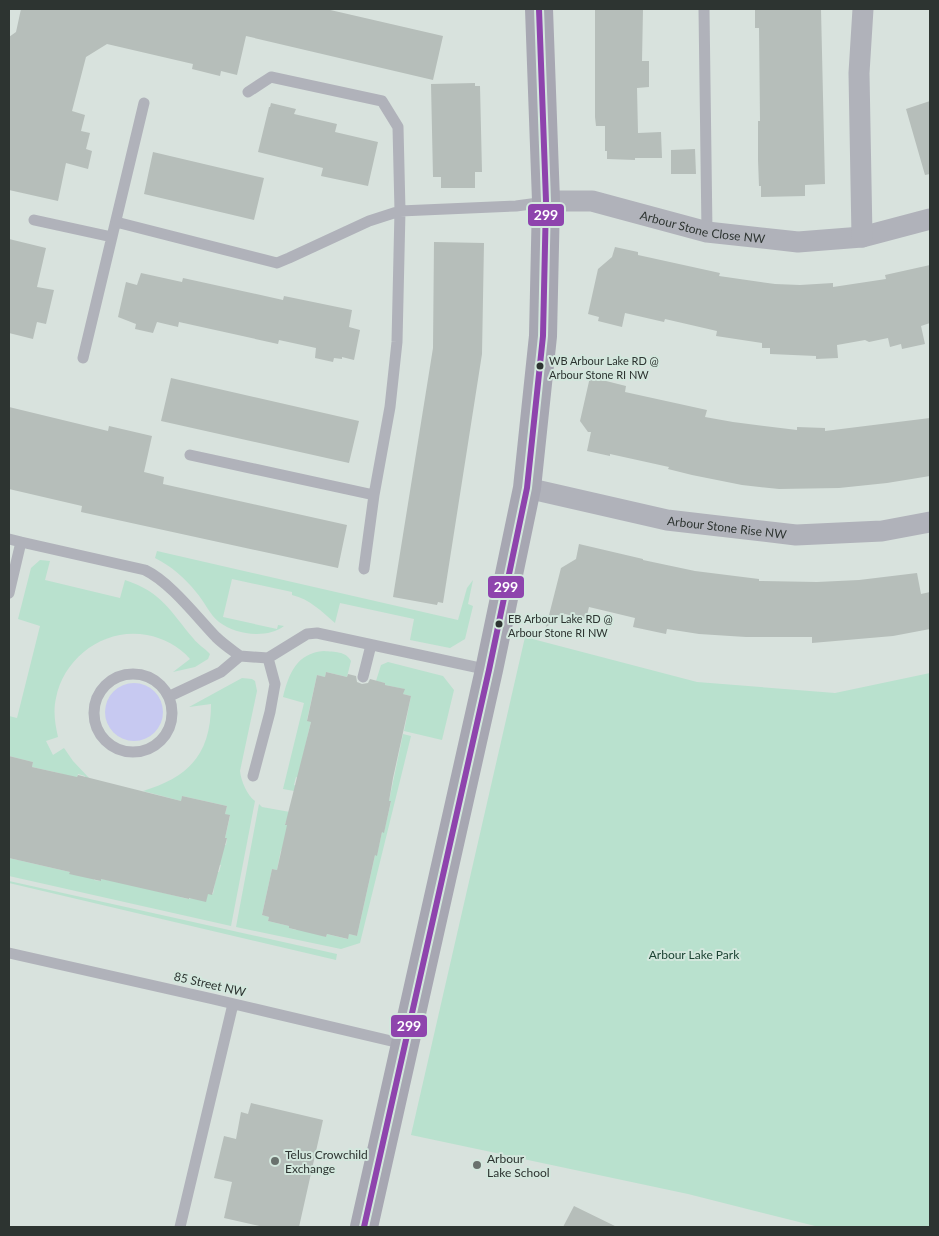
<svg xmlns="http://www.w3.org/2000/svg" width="939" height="1236" font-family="Lato,sans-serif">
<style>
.green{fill:#b9e1ce}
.water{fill:#c7c9f1}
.building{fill:#b6beba}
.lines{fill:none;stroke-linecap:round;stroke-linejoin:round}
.lane{stroke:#b0b2ba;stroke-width:11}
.street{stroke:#b0b2ba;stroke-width:21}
.secondary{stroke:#a7a7b2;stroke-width:28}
.bus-1-casing{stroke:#d3e7dd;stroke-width:10}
.bus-1{stroke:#8e44ad;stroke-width:6}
.bus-dot{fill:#2d3431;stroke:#d3e7dd;stroke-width:2}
.poi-dot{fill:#69716d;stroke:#d3e7dd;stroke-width:2}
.labels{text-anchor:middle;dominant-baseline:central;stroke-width:4;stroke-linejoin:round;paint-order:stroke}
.bus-label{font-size:11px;fill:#2d3431;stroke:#d3e7dd;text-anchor:start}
.street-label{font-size:12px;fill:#2d3431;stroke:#d3e7dd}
.park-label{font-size:12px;fill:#1d4434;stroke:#d3e7dd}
.poi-label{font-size:12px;fill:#2d3431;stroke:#d3e7dd;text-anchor:start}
.line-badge{stroke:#d3e7dd;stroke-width:2}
.badge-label{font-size:14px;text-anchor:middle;font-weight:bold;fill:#fff}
</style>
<rect width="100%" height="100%" fill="#d8e2dd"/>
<path class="green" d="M 157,551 L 458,620 L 467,588 L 473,580 L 468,604 L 473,606 L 465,639 L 450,648 L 410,640 L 414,619 L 340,603 L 335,623 C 322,612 310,599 292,595 L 292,592 L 232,579 L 223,617 L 277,629 L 278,625 L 284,626 C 267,639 236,635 219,622 C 210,615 204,601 196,592 C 185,578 171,566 155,558 Z
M 40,560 L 50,561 L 45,580 L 120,598 L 125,580 C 163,593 169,610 193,638 C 198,645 205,648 210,654 L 208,659 L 195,667 L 173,672 L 190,659 C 179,646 163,638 147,635 C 105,627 64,657 56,698 C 53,711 55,724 58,737 L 46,741 L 53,755 L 64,748 L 73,761 L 90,779 L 85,780 L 85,776 L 78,774 L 77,779 L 59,773 L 32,767 L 33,762 L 9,756 L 9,716 L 17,718 L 40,626 L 18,619 L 31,568 Z
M 525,637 L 697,682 L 835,693 L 930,673 L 930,1227 L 819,1227 L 688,1194 L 411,1135 Z
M 324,651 C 334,652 346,651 351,661 L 347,677 L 326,672 L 325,677 L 317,675 L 307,720 L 311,721 L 298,778 L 296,777 L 294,785 L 297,786 L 294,791 L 283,789 L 304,703 L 283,697 C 289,673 297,653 324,651 Z
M 388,662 L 443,676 L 454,690 L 442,740 L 404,731 L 411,696 L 403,694 L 404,689 L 385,685 L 385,683 L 376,681 L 381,665 Z
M 242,678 L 252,679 L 255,681 L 257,691 L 240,771 C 241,781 247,795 255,801 L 231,926 L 9,876 L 9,858 L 70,872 L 70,874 L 94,876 L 94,880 L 100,881 L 101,879 L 124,883 L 188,899 L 208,894 L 213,894 L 217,872 L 219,872 L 221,865 L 216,864 L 221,845 L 226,845 L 227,838 L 225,838 L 230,816 L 225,814 L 227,806 L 182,796 L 181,801 L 143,791 C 189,777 211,754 211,704 L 189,707 Z
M 403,734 L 411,736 L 360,943 L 341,949 L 236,927 L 259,804 L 262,807 L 290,812 L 285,824 L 289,826 L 283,850 L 281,850 L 277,870 L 272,869 L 262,915 L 269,917 L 268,921 L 289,926 L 289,928 L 296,930 L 297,926 L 326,937 L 327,934 L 347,939 L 349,934 L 357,936 L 375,855 L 377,855 L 382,832 L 384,832 L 391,802 L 389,801 Z
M 9,881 L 337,954 L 336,960 L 9,883 Z"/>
<path class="water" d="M105 712a29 29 0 1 1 58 0a29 29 0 1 1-58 0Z"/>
<path class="building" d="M 21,9 L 326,9 L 443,36 L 433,80 L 246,36 L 237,75 L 221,71 L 220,76 L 192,69 L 193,64 L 107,44 L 86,57 L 72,111 L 85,115 L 81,131 L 90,133 L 86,149 L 92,151 L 88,169 L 66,163 L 58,201 L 9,190 L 9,37 L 16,32 Z
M 595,9 L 643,9 L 642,61 L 649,61 L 649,87 L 637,88 L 638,133 L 661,132 L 662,158 L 635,158 L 635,160 L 607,159 L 607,151 L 605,151 L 605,126 L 596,126 L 595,117 Z
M 755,9 L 821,9 L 825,184 L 805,185 L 805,196 L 761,197 L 761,186 L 759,186 L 758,160 L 758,121 L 760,121 L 759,28 L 755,28 Z
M 475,83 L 475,86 L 480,86 L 482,172 L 475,172 L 475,188 L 441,188 L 441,177 L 433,177 L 431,84 Z
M 930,101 L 930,174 L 925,175 L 906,109 Z
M 271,103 L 296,109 L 294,114 L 337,124 L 335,132 L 378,142 L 368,186 L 321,176 L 323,168 L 258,152 L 269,107 L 270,107 Z
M 695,149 L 696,174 L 671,174 L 671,150 Z
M 153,152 L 264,178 L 254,220 L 144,194 Z
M 9,239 L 46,248 L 37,287 L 54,290 L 46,324 L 37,322 L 33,339 L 9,333 Z
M 434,242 L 484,243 L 482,354 L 443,603 L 438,602 L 437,605 L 393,597 L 433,348 Z
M 615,247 L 638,252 L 638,255 L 720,273 L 719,276 L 775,284 L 800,285 L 833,283 L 833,287 L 886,279 L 885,275 L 930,265 L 930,323 L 921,326 L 925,344 L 902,349 L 901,344 L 890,347 L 888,338 L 869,342 L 865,340 L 837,345 L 838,358 L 816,359 L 816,356 L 770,354 L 770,348 L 762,348 L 762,343 L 716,336 L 717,331 L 665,319 L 664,322 L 625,313 L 622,327 L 598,321 L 599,317 L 588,314 L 598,269 L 612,257 Z
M 141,273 L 182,282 L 183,278 L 283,300 L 284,296 L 352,310 L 349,327 L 360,330 L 354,360 L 342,357 L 342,359 L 334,358 L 333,362 L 315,358 L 316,348 L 279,340 L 278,344 L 179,322 L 178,327 L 157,322 L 153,333 L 135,329 L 136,324 L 118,317 L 126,282 L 137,285 Z
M 590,377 L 626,386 L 625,392 L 707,410 L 705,417 L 733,422 L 797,430 L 797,427 L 825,428 L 825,431 L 930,418 L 930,476 L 887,483 L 839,488 L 779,489 L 742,485 L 692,475 L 668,469 L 669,467 L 610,454 L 610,456 L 587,451 L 591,432 L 588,432 L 580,421 Z
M 171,378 L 359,421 L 349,463 L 161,421 Z
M 9,407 L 108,431 L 109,426 L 152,436 L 144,472 L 164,477 L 163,484 L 347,525 L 338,568 L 81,512 L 82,506 L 9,489 Z
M 579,544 L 643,559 L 643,560 L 695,571 L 759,579 L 759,581 L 817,582 L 859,580 L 917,573 L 921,594 L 930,592 L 930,629 L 893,636 L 812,643 L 812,637 L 746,637 L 699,634 L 667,629 L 666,634 L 633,627 L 635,618 L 589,607 L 586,619 L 565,614 L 546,627 L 561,568 L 576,559 Z
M 326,672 L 347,677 L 348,674 L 356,676 L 357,682 L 362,684 L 368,683 L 370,679 L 385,683 L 385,685 L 405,689 L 403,694 L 411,696 L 393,778 L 389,801 L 391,801 L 384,833 L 382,832 L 377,856 L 375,855 L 357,936 L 349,934 L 348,939 L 327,934 L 326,937 L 289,928 L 289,926 L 268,921 L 269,917 L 262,915 L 272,869 L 277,870 L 287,825 L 285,825 L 311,722 L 307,721 L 317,675 L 325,677 Z
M 9,756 L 33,762 L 32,767 L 77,777 L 78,775 L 181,801 L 182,796 L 227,806 L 225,814 L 230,815 L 225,838 L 227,838 L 212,895 L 208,894 L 206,902 L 189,898 L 189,899 L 101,879 L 101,881 L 69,874 L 70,872 L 9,858 Z
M 251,1103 L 323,1120 L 299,1227 L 264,1227 L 224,1218 L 232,1182 L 214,1178 L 224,1136 L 236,1139 L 241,1112 L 248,1114 Z
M 574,1206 L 617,1227 L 563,1227 Z"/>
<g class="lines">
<path class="lane" d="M 704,9 L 707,232
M 34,220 L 112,237
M 116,222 L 277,263 L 289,258 L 369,221 L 400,211 L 516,206 L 546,202
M 83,358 L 144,103
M 190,455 L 374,495 L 390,407 L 397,342 L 400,211 L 398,127 L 382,101 L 271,77 L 248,92
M 9,539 L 21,542
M 364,569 L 374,495
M 9,593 L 21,542 L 145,570 C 170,582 196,616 216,637 C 223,644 232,650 240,656
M94 713a39 39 0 1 1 78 0a39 39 0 1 1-78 0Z
M 363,677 L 371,645
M 170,696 L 221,672 L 240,656 L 268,658 L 307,634 L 317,633 L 489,670
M 253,776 L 270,712 L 275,684 L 268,658
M 9,953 L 213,999 L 404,1044
M 180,1227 L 233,1004"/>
<g class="street">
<path id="s1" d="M 546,201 L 592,201 L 707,232 L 798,242 L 862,237 L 930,219"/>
<path d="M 862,237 L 859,73 L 863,9"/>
<path id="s2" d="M 527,488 L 667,520 L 796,535 L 882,531 L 930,522"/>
</g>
<path class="secondary" d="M 364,1227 L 489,670 L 527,488 L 543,336 L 546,201 L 539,9"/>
<defs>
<path id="bus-1" d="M 364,1227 L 489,670 L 527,488 L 543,336 L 546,201 L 539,9"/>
</defs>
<use href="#bus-1" class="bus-1-casing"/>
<use href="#bus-1" class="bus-1"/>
</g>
<g class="bus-dot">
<circle cx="540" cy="366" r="4.5"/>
<circle cx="499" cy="624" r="4.5"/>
</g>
<g class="poi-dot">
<circle cx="275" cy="1161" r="5"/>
<circle cx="477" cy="1165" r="5"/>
</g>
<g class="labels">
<g class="bus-label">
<text x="549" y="360">WB Arbour Lake RD @<tspan x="549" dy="14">Arbour Stone RI NW</tspan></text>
<text x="508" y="618">EB Arbour Lake RD @<tspan x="508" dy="14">Arbour Stone RI NW</tspan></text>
</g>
<g class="street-label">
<text stroke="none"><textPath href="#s1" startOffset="160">Arbour Stone Close NW</textPath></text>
<text stroke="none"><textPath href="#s2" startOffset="204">Arbour Stone Rise NW</textPath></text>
<text transform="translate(210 984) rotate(13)">85 Street NW</text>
</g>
<g class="park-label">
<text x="694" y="954">Arbour Lake Park</text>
</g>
<g class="poi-label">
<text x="285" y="1154">Telus Crowchild<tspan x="285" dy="14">Exchange</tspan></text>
<text x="487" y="1158">Arbour<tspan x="487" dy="14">Lake School</tspan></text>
</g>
</g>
<g class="line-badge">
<rect x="527" y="203" width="38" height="24" rx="5" fill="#8e44ad"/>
<rect x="487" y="575" width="38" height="24" rx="5" fill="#8e44ad"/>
<rect x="390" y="1014" width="38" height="24" rx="5" fill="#8e44ad"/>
</g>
<g class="badge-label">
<text x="546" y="220">299</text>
<text x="506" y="592">299</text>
<text x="409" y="1031">299</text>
</g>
<rect width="939" height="1236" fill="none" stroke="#2d3431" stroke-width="20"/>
</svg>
